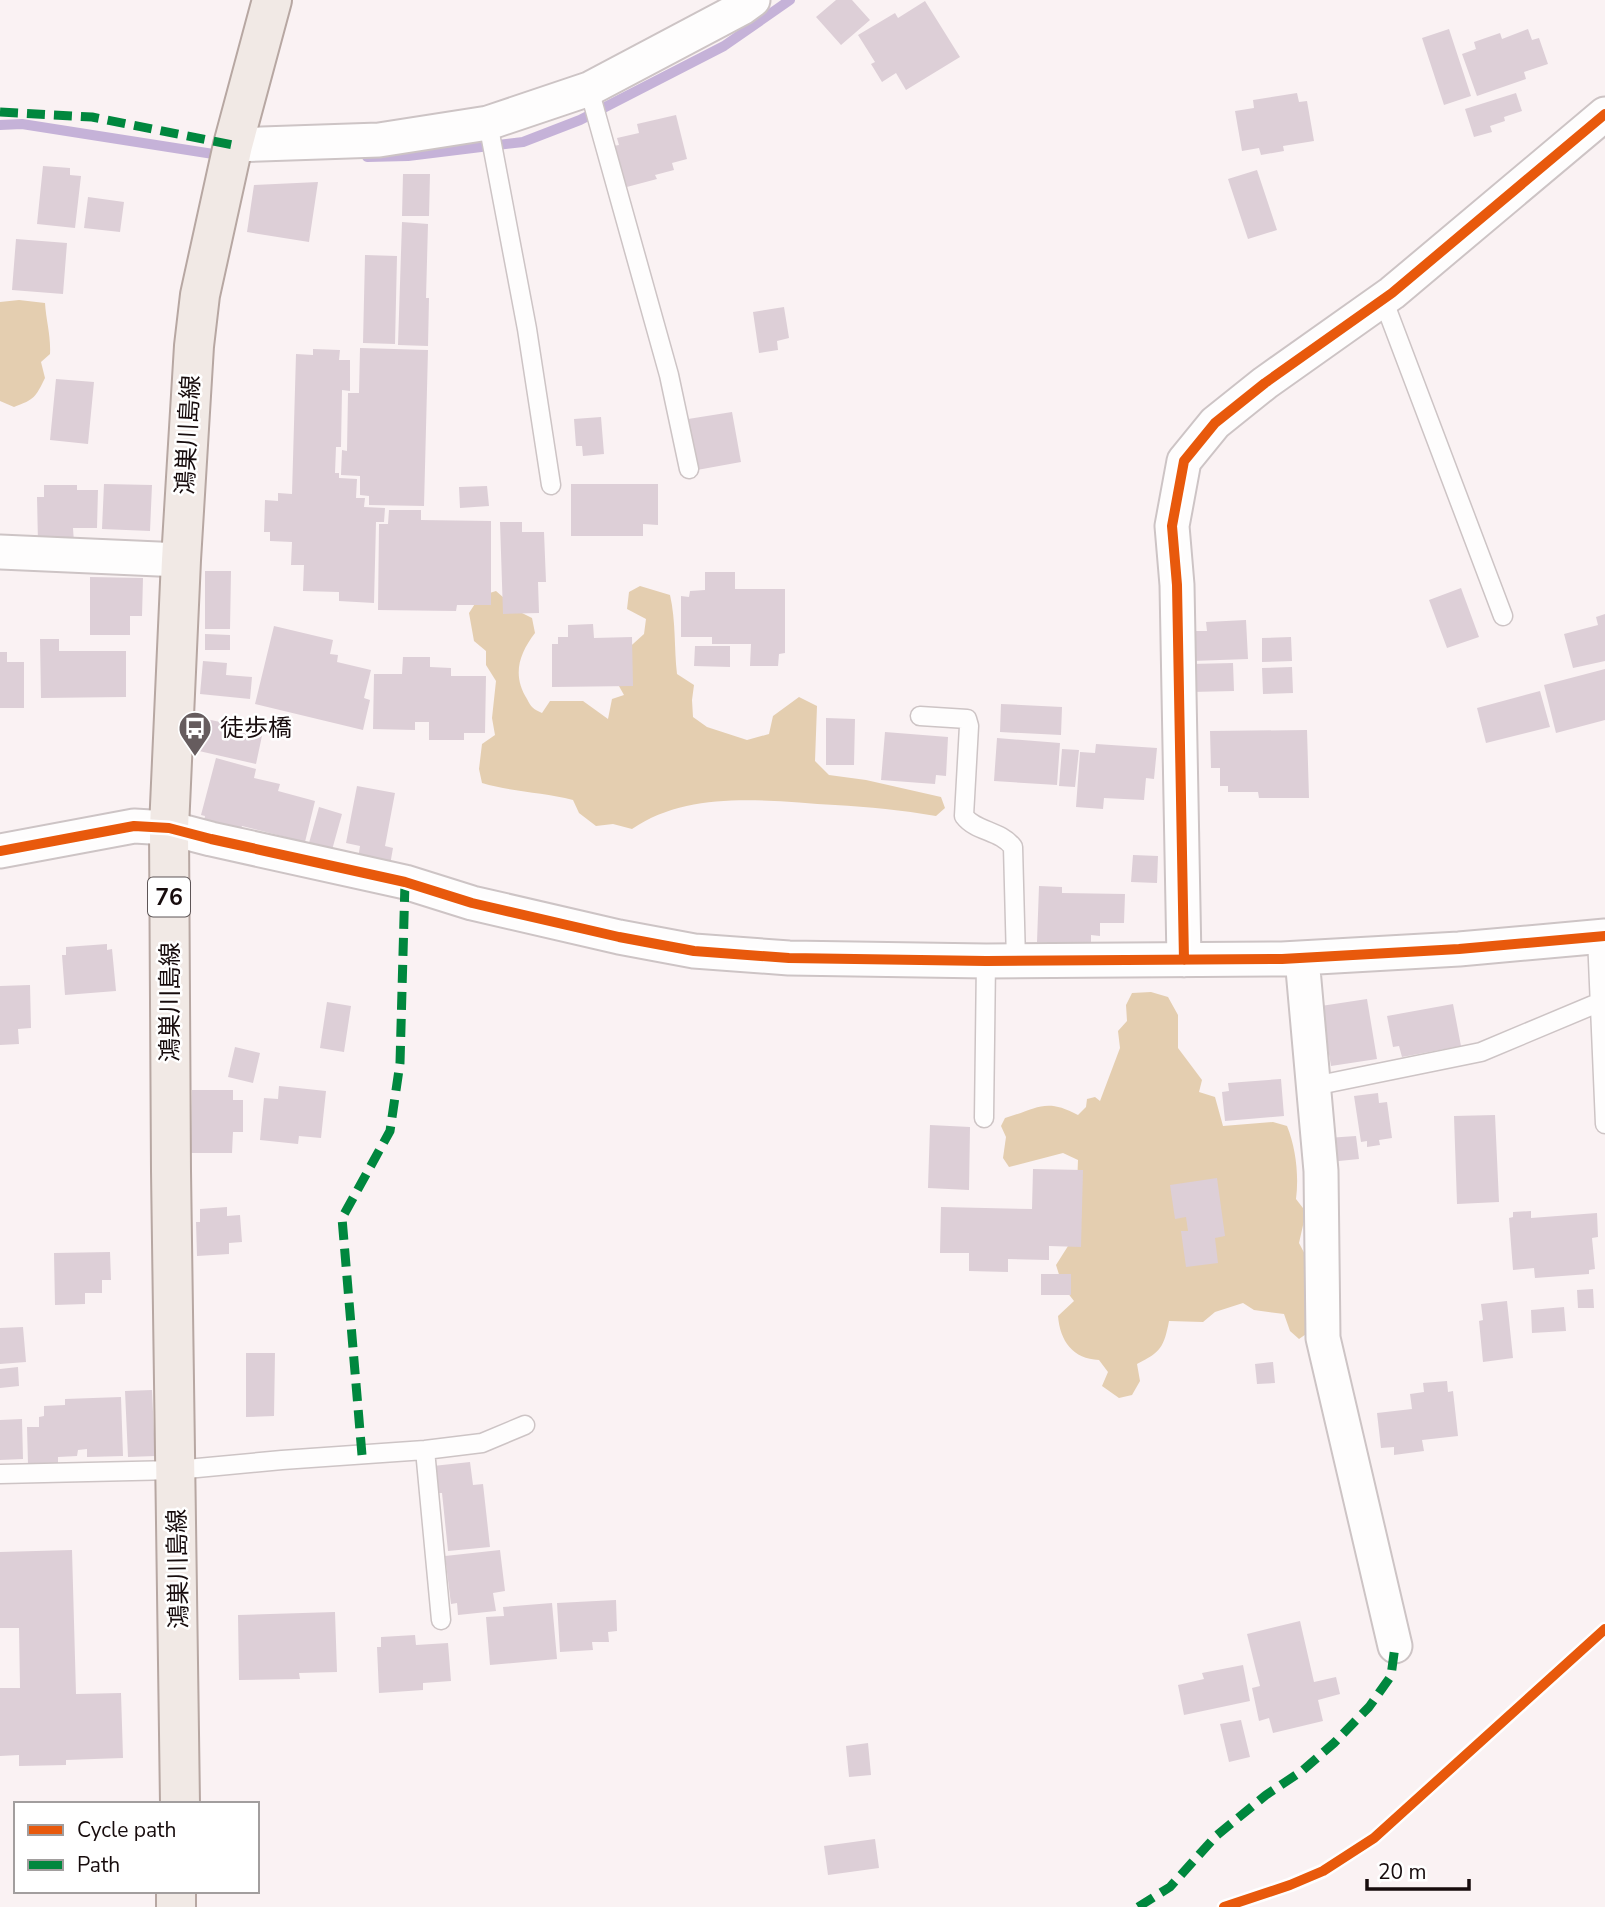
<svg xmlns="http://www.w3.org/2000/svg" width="1605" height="1907" font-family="'Nunito Sans','Noto Sans JP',sans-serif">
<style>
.forest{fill:#e4ceb0}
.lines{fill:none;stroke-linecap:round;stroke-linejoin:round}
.stream{stroke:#c5b2d8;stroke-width:10}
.building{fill:#ddcfd7}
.lane-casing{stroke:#cdc4c5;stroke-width:21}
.street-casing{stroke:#cdc4c5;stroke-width:37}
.primary-casing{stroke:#b7a7a2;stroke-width:42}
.lane{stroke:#fefdfd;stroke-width:18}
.street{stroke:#fefdfd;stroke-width:33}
.primary{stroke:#f1e9e5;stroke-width:38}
.quiet{stroke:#00873e;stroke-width:9;stroke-dasharray:18 9;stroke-linecap:butt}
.cycleway-casing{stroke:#fff;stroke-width:15}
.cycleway{stroke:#e8590c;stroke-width:10}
.labels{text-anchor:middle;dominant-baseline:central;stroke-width:5;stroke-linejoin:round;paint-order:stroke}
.shield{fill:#fff;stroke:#5d5556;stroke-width:2}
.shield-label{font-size:23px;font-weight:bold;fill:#170c0d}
.street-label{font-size:24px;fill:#170c0d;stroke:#fff}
.poi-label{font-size:24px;fill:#170c0d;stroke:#fff;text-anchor:start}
</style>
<rect width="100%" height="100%" fill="#faf2f3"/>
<path class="forest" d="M 19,300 L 45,303 C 46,320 51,336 50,354 L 41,362 L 45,378 C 35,398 35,399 14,407 L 0,401 L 0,302 Z
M 640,586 L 670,595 C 676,621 674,648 677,674 L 694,685 L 692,700 L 693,717 L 707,727 L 747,740 L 769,734 L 773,716 L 799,697 L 817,706 L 815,761 L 829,775 L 866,780 L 941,797 L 945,808 L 936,816 C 902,810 869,807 835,805 C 769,801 690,789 632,829 L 613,824 L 596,826 L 579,813 L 573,800 C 543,792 512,792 482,783 L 479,769 L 482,744 L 495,735 L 492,718 L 496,681 L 486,665 L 486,651 L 474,641 L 469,613 L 480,596 L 496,591 L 520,612 L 532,618 L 535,633 C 519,654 512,675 527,699 C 531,707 533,709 542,713 L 550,701 L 583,701 L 608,719 L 612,699 L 624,695 L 615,679 L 623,653 L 644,634 L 646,619 L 627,609 L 629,592 Z
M 1151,992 L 1168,997 L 1178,1015 L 1178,1048 L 1202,1080 L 1199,1092 L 1215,1097 L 1223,1126 L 1273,1122 L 1287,1126 C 1296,1148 1299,1176 1296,1199 L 1306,1212 L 1299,1243 L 1309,1262 L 1309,1332 L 1299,1339 L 1290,1331 L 1284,1314 L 1254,1310 L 1243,1303 L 1215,1312 L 1203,1322 L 1169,1321 C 1164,1347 1161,1352 1137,1364 L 1140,1381 L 1132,1395 L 1119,1398 L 1102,1386 L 1108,1372 L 1099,1360 C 1073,1359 1060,1341 1058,1316 L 1074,1301 L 1063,1287 L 1056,1265 L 1075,1235 L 1078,1160 L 1063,1153 L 1009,1167 L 1003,1158 L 1006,1137 L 1001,1126 L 1005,1118 C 1037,1109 1045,1097 1078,1115 L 1086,1107 L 1087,1099 L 1095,1097 L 1100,1101 L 1120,1048 L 1118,1031 L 1127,1021 L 1126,1005 L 1132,993 Z"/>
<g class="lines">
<path class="stream" d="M 0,125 L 22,124 L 226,156
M 367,157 L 408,156 L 523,142 L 580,120 L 724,46 L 790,0"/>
</g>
<path class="building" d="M 836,0 L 852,0 L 870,20 L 841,45 L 816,17 Z
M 925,1 L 960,57 L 906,90 L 896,73 L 882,82 L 871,64 L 875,62 L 858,35 L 895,13 L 898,18 Z
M 1449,29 L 1471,96 L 1444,105 L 1422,38 Z
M 1528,29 L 1532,40 L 1539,38 L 1548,64 L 1524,72 L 1526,79 L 1477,96 L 1462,54 L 1476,49 L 1474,42 L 1500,33 L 1502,39 Z
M 1297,93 L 1299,102 L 1307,101 L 1314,141 L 1283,146 L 1284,151 L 1261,155 L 1259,148 L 1242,151 L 1235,111 L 1254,108 L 1253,100 Z
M 1516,93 L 1522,111 L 1504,117 L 1505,121 L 1490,126 L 1492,132 L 1474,137 L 1465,109 Z
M 676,115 L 687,159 L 672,163 L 674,170 L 655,175 L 657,179 L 623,188 L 613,146 L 619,145 L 617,138 L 639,133 L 637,124 Z
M 43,166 L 70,168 L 70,175 L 81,176 L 75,228 L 37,224 Z
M 1257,170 L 1277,230 L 1248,239 L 1228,179 Z
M 403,174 L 430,174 L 429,216 L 402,216 Z
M 318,182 L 309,242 L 247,232 L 254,185 Z
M 88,197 L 124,202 L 120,232 L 84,228 Z
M 402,222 L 428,224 L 426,298 L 429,298 L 428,346 L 398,345 Z
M 16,239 L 67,243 L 63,294 L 12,290 Z
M 365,255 L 397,256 L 395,344 L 363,343 Z
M 784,307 L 789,338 L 777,341 L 778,350 L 759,353 L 753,312 Z
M 360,348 L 428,350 L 424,506 L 369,505 L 369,496 L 360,495 L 360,476 L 341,475 L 342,450 L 347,451 L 348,393 L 359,393 Z
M 313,349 L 340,350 L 339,360 L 350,360 L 350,391 L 342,390 L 341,447 L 336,447 L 335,473 L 339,473 L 339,478 L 357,479 L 356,498 L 365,498 L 364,507 L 385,508 L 384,522 L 376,522 L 374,603 L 339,601 L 339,592 L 303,591 L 304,565 L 291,565 L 292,542 L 270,541 L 270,532 L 264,532 L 265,500 L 278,501 L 278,493 L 292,494 L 296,354 L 313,355 Z
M 56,379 L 94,382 L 88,444 L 50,440 Z
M 732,412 L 741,462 L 697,470 L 688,419 Z
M 601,417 L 604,454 L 583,456 L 582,446 L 576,446 L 574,419 Z
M 104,484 L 152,485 L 150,531 L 102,529 Z
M 571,484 L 658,484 L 658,525 L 643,524 L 643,536 L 571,536 Z
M 44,485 L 77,485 L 77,490 L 98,490 L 97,528 L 73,528 L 74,543 L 38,543 L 37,497 L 44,497 Z
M 487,486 L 489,506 L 460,508 L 459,487 Z
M 389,510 L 421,510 L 421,520 L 491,521 L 491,605 L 457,605 L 456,611 L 378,610 L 379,524 L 388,524 Z
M 500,522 L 522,522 L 522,532 L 544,532 L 546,582 L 538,582 L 539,613 L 503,614 Z
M 205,571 L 231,571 L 230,629 L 205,629 Z
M 705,572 L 735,572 L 735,589 L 785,589 L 785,653 L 779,654 L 778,666 L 750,666 L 751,644 L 712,644 L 712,637 L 681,637 L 681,596 L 689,597 L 690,591 L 705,590 Z
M 90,577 L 143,578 L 142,616 L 130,616 L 130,635 L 90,635 Z
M 1461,588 L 1479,637 L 1447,648 L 1429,600 Z
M 1605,614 L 1605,661 L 1573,668 L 1564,634 L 1598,625 L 1596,617 Z
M 1246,620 L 1248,659 L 1192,661 L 1191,631 L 1207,631 L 1206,622 Z
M 593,624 L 594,638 L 632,637 L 633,686 L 552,687 L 552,644 L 558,644 L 558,637 L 568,637 L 568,625 Z
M 274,626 L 333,640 L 330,654 L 338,655 L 337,662 L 371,670 L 364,698 L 370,700 L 363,730 L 255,704 Z
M 205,634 L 230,635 L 230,650 L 205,650 Z
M 1291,637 L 1292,661 L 1262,662 L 1262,638 Z
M 40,639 L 59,639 L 59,651 L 126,651 L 126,697 L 41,698 Z
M 695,646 L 730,646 L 730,667 L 694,666 Z
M 0,652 L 7,652 L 7,662 L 24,662 L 24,708 L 0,708 Z
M 403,657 L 430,657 L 430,667 L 451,668 L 451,676 L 486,676 L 485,733 L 464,733 L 464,740 L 429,740 L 429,722 L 415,722 L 415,730 L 373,729 L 374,674 L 402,674 Z
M 203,661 L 227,663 L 226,675 L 252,677 L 250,699 L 200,694 Z
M 1233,663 L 1234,691 L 1191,692 L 1190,664 Z
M 1292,667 L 1293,693 L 1263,694 L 1262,668 Z
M 1605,669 L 1605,720 L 1556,733 L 1544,685 Z
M 1540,691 L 1550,727 L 1486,743 L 1477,708 Z
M 1001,704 L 1062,707 L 1061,735 L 1000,732 Z
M 826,718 L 855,719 L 854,765 L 826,765 Z
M 206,719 L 263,731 L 256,764 L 199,751 Z
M 1307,730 L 1309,798 L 1259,798 L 1258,792 L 1228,792 L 1228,786 L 1220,786 L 1220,768 L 1211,768 L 1210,731 Z
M 885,732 L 948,737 L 946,776 L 936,775 L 935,784 L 881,780 Z
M 997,738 L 1060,743 L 1057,785 L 994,781 Z
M 1096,744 L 1157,748 L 1154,779 L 1146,778 L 1144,800 L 1104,798 L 1103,809 L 1076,807 L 1080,752 L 1095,753 Z
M 1062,749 L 1079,750 L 1075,787 L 1059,786 Z
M 216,758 L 256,769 L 254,778 L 280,784 L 278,791 L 315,801 L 305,842 L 242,826 L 239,834 L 203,827 L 205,816 L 201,815 Z
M 357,786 L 395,793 L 385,846 L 393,848 L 390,865 L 358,859 L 360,846 L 346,843 Z
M 319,807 L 342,814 L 332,850 L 309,843 Z
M 1133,855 L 1158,856 L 1157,883 L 1131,882 Z
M 1039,886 L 1062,887 L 1062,893 L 1125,894 L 1124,923 L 1100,923 L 1100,936 L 1091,935 L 1091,943 L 1037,942 Z
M 107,944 L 107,950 L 112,949 L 116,991 L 65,995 L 62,955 L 66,955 L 66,947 Z
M 30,985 L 31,1028 L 18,1029 L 19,1044 L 0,1045 L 0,986 Z
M 1367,999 L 1377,1059 L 1331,1066 L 1321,1006 Z
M 327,1002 L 351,1006 L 344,1052 L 320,1048 Z
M 1453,1004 L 1461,1046 L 1402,1057 L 1399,1046 L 1393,1047 L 1387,1016 Z
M 235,1047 L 260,1053 L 253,1083 L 228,1077 Z
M 1281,1079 L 1284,1116 L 1225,1121 L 1222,1092 L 1229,1091 L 1228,1083 Z
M 279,1086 L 326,1091 L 321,1138 L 299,1136 L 298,1144 L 260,1140 L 264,1098 L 278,1099 Z
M 192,1090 L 233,1090 L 233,1100 L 243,1100 L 243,1132 L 233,1132 L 232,1153 L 191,1153 Z
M 1378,1093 L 1379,1103 L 1387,1102 L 1392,1138 L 1379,1140 L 1380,1145 L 1367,1147 L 1367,1141 L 1361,1142 L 1354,1096 Z
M 1495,1115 L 1499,1202 L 1457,1204 L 1454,1116 Z
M 930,1125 L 970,1127 L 969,1190 L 928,1188 Z
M 1356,1136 L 1359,1159 L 1329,1162 L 1327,1138 Z
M 1033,1169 L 1083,1170 L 1081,1247 L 1049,1246 L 1049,1260 L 1008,1259 L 1008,1272 L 969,1271 L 969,1253 L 940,1253 L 941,1207 L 1032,1209 Z
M 1217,1178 L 1225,1236 L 1215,1238 L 1218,1263 L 1186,1267 L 1181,1231 L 1188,1231 L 1186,1217 L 1175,1219 L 1170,1185 Z
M 227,1207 L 227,1216 L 240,1215 L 242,1242 L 229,1243 L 229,1254 L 197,1256 L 196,1222 L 200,1222 L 200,1209 Z
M 1531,1211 L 1531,1218 L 1597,1213 L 1598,1237 L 1592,1238 L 1595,1269 L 1589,1270 L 1589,1274 L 1535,1278 L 1534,1268 L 1513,1270 L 1509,1218 L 1513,1217 L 1513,1212 Z
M 110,1252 L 111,1280 L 102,1280 L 102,1293 L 85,1293 L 85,1304 L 55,1305 L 54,1253 Z
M 1041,1274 L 1071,1274 L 1071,1295 L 1041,1295 Z
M 1593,1289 L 1594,1308 L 1578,1308 L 1577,1290 Z
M 1507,1301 L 1513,1358 L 1483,1362 L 1479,1321 L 1483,1320 L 1481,1304 Z
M 1564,1307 L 1566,1331 L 1532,1333 L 1531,1310 Z
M 23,1327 L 26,1362 L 0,1364 L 0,1328 Z
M 246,1353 L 275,1353 L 274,1416 L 246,1417 Z
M 1273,1362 L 1275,1383 L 1257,1384 L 1255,1364 Z
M 18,1367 L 19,1386 L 0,1388 L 0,1369 Z
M 1447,1381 L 1448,1392 L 1453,1391 L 1458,1436 L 1422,1440 L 1424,1451 L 1394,1455 L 1394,1447 L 1381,1448 L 1377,1413 L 1412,1409 L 1410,1394 L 1424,1392 L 1423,1383 Z
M 152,1390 L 155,1456 L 128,1457 L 125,1391 Z
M 121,1397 L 123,1456 L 87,1457 L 87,1449 L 78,1450 L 77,1456 L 58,1457 L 58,1463 L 28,1464 L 27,1427 L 39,1427 L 39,1417 L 44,1416 L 44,1406 L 65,1405 L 65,1399 Z
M 22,1419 L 23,1459 L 0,1460 L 0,1420 Z
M 470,1462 L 473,1485 L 483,1484 L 490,1547 L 448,1551 L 442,1493 L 436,1493 L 433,1466 Z
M 72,1550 L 76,1694 L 121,1693 L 123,1758 L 66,1760 L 66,1765 L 19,1766 L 19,1755 L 0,1756 L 0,1688 L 20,1688 L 19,1628 L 0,1628 L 0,1552 Z
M 500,1550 L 505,1591 L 493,1593 L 496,1611 L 458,1615 L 457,1603 L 451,1604 L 445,1556 Z
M 616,1600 L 617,1631 L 608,1632 L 609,1642 L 592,1642 L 593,1650 L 560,1652 L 557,1603 Z
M 552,1603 L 557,1659 L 490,1665 L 486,1617 L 504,1616 L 503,1607 Z
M 335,1612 L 337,1672 L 299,1673 L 300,1679 L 239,1680 L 238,1615 Z
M 1300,1621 L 1314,1682 L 1336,1677 L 1340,1694 L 1318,1700 L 1323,1721 L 1273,1733 L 1269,1718 L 1259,1721 L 1252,1688 L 1260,1686 L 1247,1634 Z
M 415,1635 L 416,1645 L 448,1643 L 451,1681 L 423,1683 L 423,1690 L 379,1693 L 377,1647 L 381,1647 L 381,1637 Z
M 1243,1665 L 1250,1701 L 1184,1715 L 1178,1685 L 1204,1679 L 1202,1673 Z
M 1241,1720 L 1250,1757 L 1229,1762 L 1220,1724 Z
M 868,1743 L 871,1775 L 849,1777 L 846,1746 Z
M 875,1839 L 879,1868 L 828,1875 L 824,1846 Z"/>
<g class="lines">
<defs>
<path id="lane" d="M 589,89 L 669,375 L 689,469
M 488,123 L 527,329 L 551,485
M 1383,299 L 1503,616
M 920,716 L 967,719 L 969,726 L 964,816 C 976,832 1000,830 1013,847 L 1016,961
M 1597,937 L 1605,1124
M 1314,1086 L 1481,1052 L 1605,1000
M 984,1118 L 986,961
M 425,1450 L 441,1620
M 0,1474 L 176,1470 L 282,1460 L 425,1450 L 482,1443 L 525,1425"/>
<path id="street" d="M 233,145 L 379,140 L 488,123 L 589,89 L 742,8 L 753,0
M 0,552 L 181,560
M 0,851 L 134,826 L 169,828 L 211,839 L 405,882 L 472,903 L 619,937 L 694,951 L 789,958 L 986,961 L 1282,959 L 1459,949 L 1605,936
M 1302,958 L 1321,1171 L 1323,1338 L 1395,1646
M 1184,960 L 1177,585 L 1172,526 L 1184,461 L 1215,423 L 1265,383 L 1392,293 L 1605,114"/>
<path id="primary" d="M 180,1804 L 171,1171 L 169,828 L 181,560 L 194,346 L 200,295 L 233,145 L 272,0
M 176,1907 L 176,1891"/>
</defs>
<use href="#lane" class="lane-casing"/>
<use href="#street" class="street-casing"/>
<use href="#primary" class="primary-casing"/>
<use href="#lane" class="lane"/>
<use href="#street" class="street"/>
<use href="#primary" class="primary"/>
<path class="quiet" d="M 0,112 L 92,117 L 233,145
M 362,1455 L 342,1218 L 390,1131 L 400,1063 L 405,882
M 1138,1907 L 1170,1887 L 1216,1836 L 1266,1795 L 1302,1771 L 1334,1743 L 1369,1707 L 1391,1676 L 1395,1646"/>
<defs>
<path id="cycleway" d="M 0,851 L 134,826 L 169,828 L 211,839 L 405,882 L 472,903 L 619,937 L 694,951 L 789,958 L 986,961 L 1282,959 L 1459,949 L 1605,936
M 1184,960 L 1177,585 L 1172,526 L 1184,461 L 1215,423 L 1265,383 L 1392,293 L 1605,114
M 1224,1907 L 1290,1885 L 1323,1871 L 1374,1838 L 1605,1629"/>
</defs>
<use href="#cycleway" class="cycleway-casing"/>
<use href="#cycleway" class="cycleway"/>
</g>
<defs>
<symbol id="bus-pin" viewBox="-11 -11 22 30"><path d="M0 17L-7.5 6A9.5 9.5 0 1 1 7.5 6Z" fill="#665c5e" stroke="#fff"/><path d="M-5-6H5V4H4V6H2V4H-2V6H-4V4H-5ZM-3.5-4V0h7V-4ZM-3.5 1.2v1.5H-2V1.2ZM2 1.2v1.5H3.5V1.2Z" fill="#fff"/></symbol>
</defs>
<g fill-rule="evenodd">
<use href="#bus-pin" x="176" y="709" width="38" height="52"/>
</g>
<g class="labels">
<rect class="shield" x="148" y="877.5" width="42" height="39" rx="5"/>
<g class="shield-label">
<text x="169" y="897">76</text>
</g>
<g class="street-label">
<text transform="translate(188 435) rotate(-87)">鴻巣川島線</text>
<text transform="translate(170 1002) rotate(-90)">鴻巣川島線</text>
<text transform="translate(178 1569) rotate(-91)">鴻巣川島線</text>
</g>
<g class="poi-label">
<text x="220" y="728">徒歩橋</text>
</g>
</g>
<rect x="14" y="1802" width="245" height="91" fill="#ffffff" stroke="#a29e9e" stroke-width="2"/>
<rect x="28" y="1825" width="35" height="10" fill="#e8590c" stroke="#a29e9e" stroke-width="2"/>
<text x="77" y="1837" font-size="21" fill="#170c0d">Cycle path</text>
<rect x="28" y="1860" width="35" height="10" fill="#00873e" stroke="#a29e9e" stroke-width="2"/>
<text x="77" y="1872" font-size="21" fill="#170c0d">Path</text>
<path d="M1367 1879v10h102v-10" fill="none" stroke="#170c0d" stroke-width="3.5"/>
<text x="1378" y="1879" font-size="21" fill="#170c0d" stroke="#ffffff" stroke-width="5" paint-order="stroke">20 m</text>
</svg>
